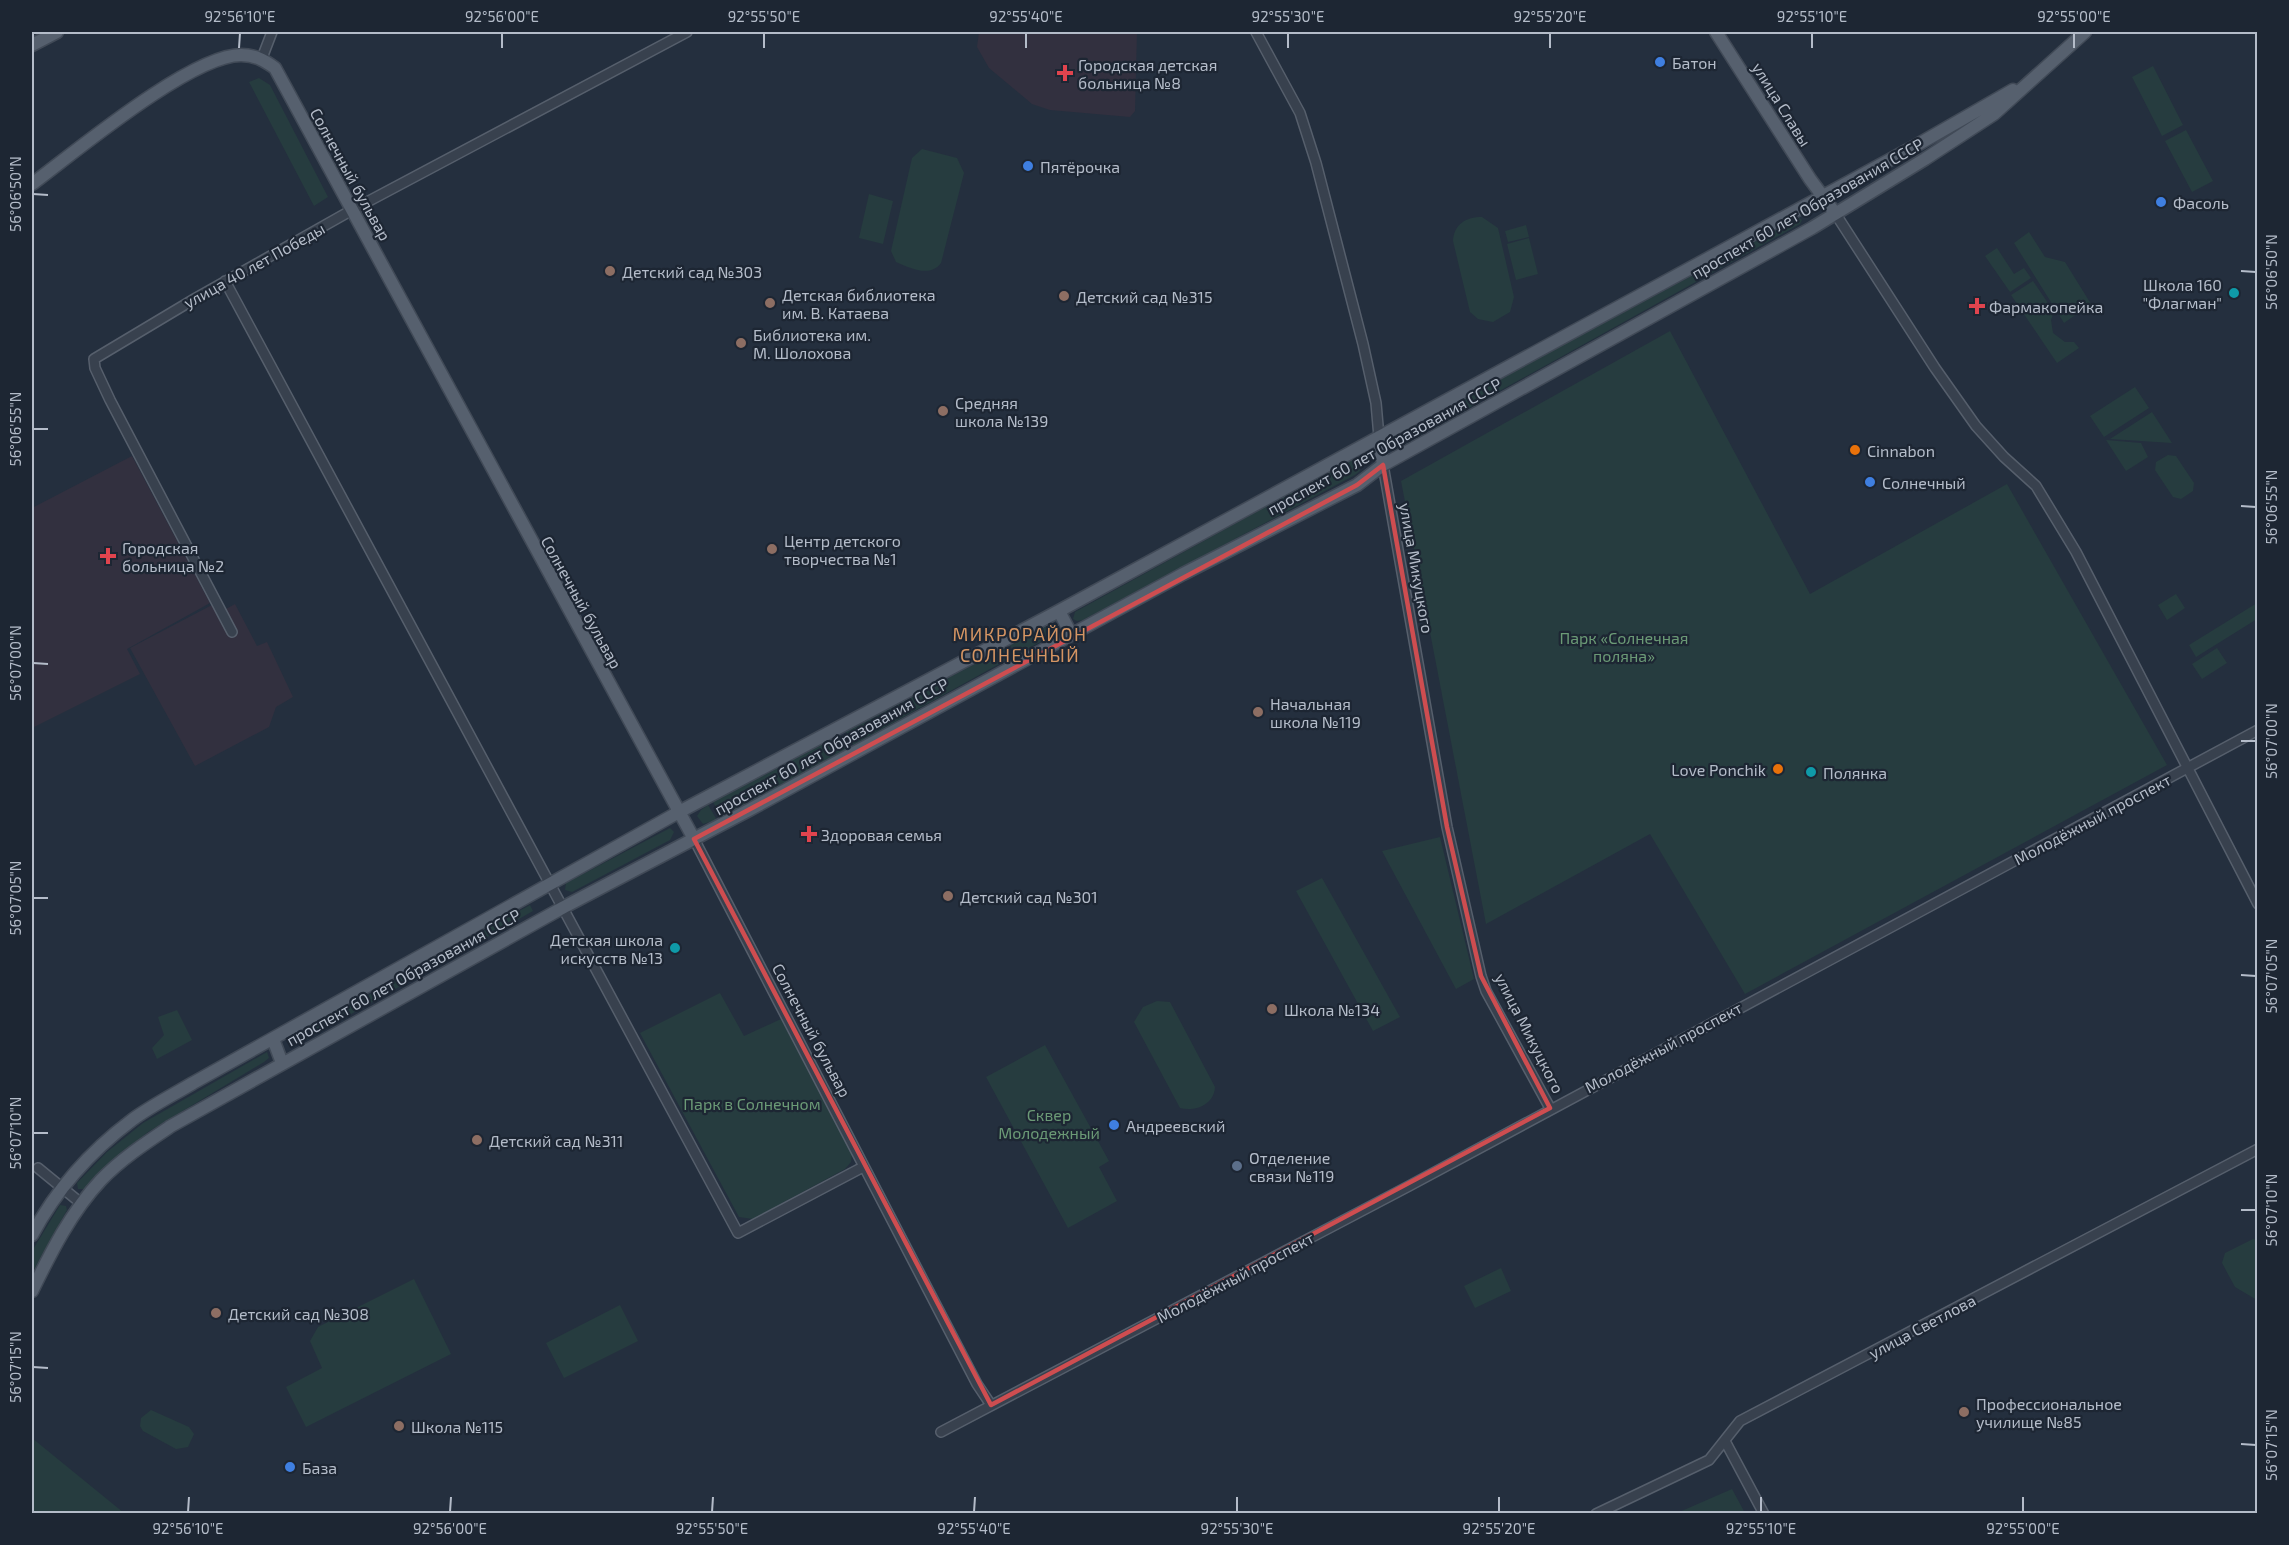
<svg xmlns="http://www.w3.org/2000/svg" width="2289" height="1545" font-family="'Exo 2',sans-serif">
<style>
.medical{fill:#32303f}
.green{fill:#263c3f}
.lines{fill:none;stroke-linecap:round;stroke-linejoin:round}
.minor-casing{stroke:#565f6c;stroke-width:12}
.major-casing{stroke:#414a57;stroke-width:15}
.minor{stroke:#38414e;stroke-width:9}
.major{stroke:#56606e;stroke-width:12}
.marked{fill:none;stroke:#ce4d50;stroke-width:4.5;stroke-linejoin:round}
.ticks{fill:none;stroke:#b4bcc9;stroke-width:2}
.shop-dot{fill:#3f7fe0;stroke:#1d2633;stroke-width:2}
.health-dot{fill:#e0444e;stroke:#1d2633;stroke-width:2}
.education-dot{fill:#8d6e63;stroke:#1d2633;stroke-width:2}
.culture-dot{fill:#0f9aa8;stroke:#1d2633;stroke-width:2}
.food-dot{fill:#e8710a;stroke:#1d2633;stroke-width:2}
.service-dot{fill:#5c6f8a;stroke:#1d2633;stroke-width:2}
.labels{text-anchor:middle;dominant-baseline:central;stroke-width:4.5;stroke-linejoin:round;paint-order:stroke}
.poi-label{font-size:16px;fill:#b4bcc9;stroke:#1d2633;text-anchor:start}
.street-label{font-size:16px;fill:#b4bcc9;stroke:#1d2633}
.park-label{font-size:16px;fill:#6b9a76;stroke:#1d2633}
.neighbourhood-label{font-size:18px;letter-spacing:1.5px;fill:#d59563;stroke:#1d2633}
.neatline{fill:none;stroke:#b4bcc9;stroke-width:2}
.ticks-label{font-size:15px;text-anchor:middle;fill:#b4bcc9}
</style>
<rect width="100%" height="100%" fill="#242f3e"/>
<path class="medical" d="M 979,32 L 1137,32 L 1135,111 L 1130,117 L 1050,110 L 1032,104 L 989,68 L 977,47 Z
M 132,456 L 210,603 L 127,649 L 140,674 L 32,728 L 32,508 Z
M 235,604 L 257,646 L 267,642 L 293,697 L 276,707 L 269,727 L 195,766 L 130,648 L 212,605 L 217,614 Z"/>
<path class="green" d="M 2153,66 L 2183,125 L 2162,136 L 2132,77 Z
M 259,78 L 270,85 L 328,197 L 314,206 L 249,82 Z
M 2186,130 L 2213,181 L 2192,192 L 2165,141 Z
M 922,149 L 957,158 L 964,173 L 941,263 C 930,278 910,268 896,262 L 891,251 L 912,158 Z
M 869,194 L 893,201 L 883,244 L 859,238 Z
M 1482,217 L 1498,228 L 1514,297 L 1510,312 L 1493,322 L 1478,319 L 1470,312 L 1453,241 C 1454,224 1466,217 1482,217 Z
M 1799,218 L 1802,220 L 1800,224 L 1397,448 L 1388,443 L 1392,437 Z
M 1526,225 L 1529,237 L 1508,242 L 1505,231 Z
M 2029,232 L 2045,257 L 2065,262 L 2091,304 L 2064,323 L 2014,243 Z
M 1529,238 L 1538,274 L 1516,280 L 1507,244 Z
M 1997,248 L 2014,274 L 2024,268 L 2031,278 L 2010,292 L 1985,256 Z
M 2033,281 L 2054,312 L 2051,320 L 2053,333 L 2065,342 L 2074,342 L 2079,348 L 2057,363 L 2011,295 Z
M 1670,331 L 1810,594 L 2007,484 L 2167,765 L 1745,994 L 1650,834 L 1486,924 L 1401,481 Z
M 2135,387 L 2149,408 L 2104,437 L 2090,416 Z
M 2152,412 L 2172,443 L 2110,439 Z
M 2106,440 L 2141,443 L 2148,457 L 2126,471 Z
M 2168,455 L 2176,456 L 2194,483 L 2193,491 L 2181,499 L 2173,497 L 2155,470 L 2156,462 Z
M 1356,457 L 1360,471 L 1355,475 L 1083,620 L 1077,621 L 1073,619 L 1075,612 Z
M 2176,594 L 2185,608 L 2167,620 L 2158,605 Z
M 2257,603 L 2257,619 L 2196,657 L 2189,645 Z
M 1047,626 L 1055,627 L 1053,635 L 1016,655 L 1010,645 Z
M 1005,648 L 1010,658 L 853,745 L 846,732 Z
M 2217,648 L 2227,663 L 2202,679 L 2192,664 Z
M 840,735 L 848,748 L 722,817 L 713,802 Z
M 708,805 L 717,820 L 703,824 L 697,816 L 701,810 Z
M 670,828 L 674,832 L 670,840 L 572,892 L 565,890 L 566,883 Z
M 1440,837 L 1474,979 L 1456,989 L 1382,851 Z
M 1322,878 L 1400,1017 L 1373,1031 L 1296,891 Z
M 530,905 L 533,911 L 291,1048 L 287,1041 Z
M 720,993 L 744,1036 L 781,1019 L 852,1154 L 851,1162 L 845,1169 L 753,1219 L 739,1217 L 640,1033 Z
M 1157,1001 L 1170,1002 L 1215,1087 C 1214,1105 1195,1112 1180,1108 L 1134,1022 L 1143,1007 Z
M 177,1010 L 192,1040 L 157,1059 L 152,1048 L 164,1035 L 158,1017 Z
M 1045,1045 L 1109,1161 L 1099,1167 L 1117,1201 L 1068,1228 L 986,1077 Z
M 267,1052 L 269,1058 L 264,1062 L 148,1132 L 114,1160 L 85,1189 L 78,1189 L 77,1183 L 107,1152 L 143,1123 Z
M 60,1205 L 66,1206 L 67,1210 L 32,1273 L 32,1251 Z
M 2253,1239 L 2257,1240 L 2257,1300 L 2235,1287 L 2222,1263 L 2225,1253 Z
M 1501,1268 L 1511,1291 L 1475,1308 L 1464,1286 Z
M 414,1279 L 451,1354 L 306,1427 L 286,1387 L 322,1368 L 310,1341 L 318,1327 Z
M 620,1305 L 638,1341 L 564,1378 L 546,1343 Z
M 151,1410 L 189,1427 L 194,1434 L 188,1447 L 176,1449 L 143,1431 L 140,1426 L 141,1418 Z
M 32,1438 L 124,1513 L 32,1513 Z
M 1732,1489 L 1745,1513 L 1677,1513 Z"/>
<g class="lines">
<defs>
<path id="minor" d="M 1256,32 L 1300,113 L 1316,163 L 1363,344 L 1376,403 L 1379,437
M 262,58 L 272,32
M 1835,213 L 1935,368 L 1976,426 L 2004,457 L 2036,486 L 2076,552 L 2258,904
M 225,281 L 738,1233 L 863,1167
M 1383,465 L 1447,827 L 1481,976 L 1486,991 L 1550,1108
M 232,632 L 110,400 L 95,368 L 94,359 L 196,298 L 352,210 L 687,32
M 694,839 L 977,1384 L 991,1405
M 38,1168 L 82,1204
M 941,1432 L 1409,1186 L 2258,730
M 1725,1441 L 1764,1514
M 1596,1514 L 1709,1460 L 1740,1421 L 2258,1149"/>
<path id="major" d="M 1716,32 L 1810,179 L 1835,213
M 32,45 L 57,32
M 32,184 C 75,152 191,55 241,55 C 255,55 264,60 275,68 L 694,839
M 1379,437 L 1383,465
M 1059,611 L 1071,634
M 273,1039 L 282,1063
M 32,1235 C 56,1190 92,1150 132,1120 C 151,1106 173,1095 193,1083 L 679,812 L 1059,611 L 1917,145 L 2013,90
M 32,1291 C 51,1252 71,1212 101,1180 C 121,1159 147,1142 171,1126 L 564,907 L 749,810 L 1183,574 L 1357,485 L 1383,465 L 1812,228 L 1925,159 L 1994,114 L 2085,32"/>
</defs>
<use href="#minor" class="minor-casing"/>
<use href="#major" class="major-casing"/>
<use href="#minor" class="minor"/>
<use href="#major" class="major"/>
</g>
<path class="marked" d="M 1383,465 L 1447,827 L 1481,976 L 1550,1108 L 991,1405 L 694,839 L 1357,485 Z"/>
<path class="ticks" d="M 239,48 L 240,33M 502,48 L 502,33M 764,48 L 764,33M 1026,48 L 1026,33M 1288,48 L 1288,33M 1550,48 L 1550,33M 1812,48 L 1812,33M 2074,48 L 2074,33M 33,194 L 48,195M 2241,271 L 2256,272M 33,429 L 48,429M 2241,506 L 2256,507M 33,663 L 48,664M 2241,741 L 2256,741M 33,898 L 48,898M 2241,975 L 2256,976M 33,1133 L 48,1133M 2241,1210 L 2256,1210M 33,1367 L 48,1368M 2241,1444 L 2256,1445M 188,1512 L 189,1497M 450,1512 L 451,1497M 712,1512 L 713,1497M 974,1512 L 975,1497M 1237,1512 L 1237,1497M 1499,1512 L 1499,1497M 1761,1512 L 1761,1497M 2023,1512 L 2023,1497"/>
<g class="shop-dot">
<circle cx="1660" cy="62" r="6"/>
<circle cx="1028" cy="166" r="6"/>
<circle cx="2161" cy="202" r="6"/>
<circle cx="1870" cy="482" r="6"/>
<circle cx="1114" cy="1125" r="6"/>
<circle cx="290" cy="1467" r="6"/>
</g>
<g class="health-dot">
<path d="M1062 64h6v6h6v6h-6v6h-6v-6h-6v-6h6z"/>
<path d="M1974 297h6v6h6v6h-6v6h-6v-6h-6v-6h6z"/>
<path d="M105 547h6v6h6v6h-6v6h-6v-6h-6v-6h6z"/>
<path d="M806 825h6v6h6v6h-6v6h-6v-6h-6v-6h6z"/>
</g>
<g class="education-dot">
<circle cx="610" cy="271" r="6"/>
<circle cx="1064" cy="296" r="6"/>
<circle cx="770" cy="303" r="6"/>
<circle cx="741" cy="343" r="6"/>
<circle cx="943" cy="411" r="6"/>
<circle cx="772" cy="549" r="6"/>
<circle cx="1258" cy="712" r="6"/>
<circle cx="948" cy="896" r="6"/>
<circle cx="1272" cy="1009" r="6"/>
<circle cx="477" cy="1140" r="6"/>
<circle cx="216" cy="1313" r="6"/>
<circle cx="1964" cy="1412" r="6"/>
<circle cx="399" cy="1426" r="6"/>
</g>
<g class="culture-dot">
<circle cx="2234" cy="293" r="6"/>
<circle cx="1811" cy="772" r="6"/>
<circle cx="675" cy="948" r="6"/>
</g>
<g class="food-dot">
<circle cx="1855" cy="450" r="6"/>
<circle cx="1778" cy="769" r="6"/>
</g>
<circle class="service-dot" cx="1237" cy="1166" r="6"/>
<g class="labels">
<g class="poi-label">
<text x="1672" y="62">Батон</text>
<text x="1078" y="64">Городская детская<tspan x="1078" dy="18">больница №8</tspan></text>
<text x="1040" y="166">Пятёрочка</text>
<text x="2173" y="202">Фасоль</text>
<text x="622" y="271">Детский сад №303</text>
<text x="2222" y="284" text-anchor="end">Школа 160<tspan x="2222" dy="18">"Флагман"</tspan></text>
<text x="782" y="294">Детская библиотека<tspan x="782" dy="18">им. В. Катаева</tspan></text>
<text x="1076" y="296">Детский сад №315</text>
<text x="1989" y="306">Фармакопейка</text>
<text x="753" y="334">Библиотека им.<tspan x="753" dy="18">М. Шолохова</tspan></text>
<text x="955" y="402">Средняя<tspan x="955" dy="18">школа №139</tspan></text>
<text x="1867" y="450">Cinnabon</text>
<text x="1882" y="482">Солнечный</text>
<text x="784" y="540">Центр детского<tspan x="784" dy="18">творчества №1</tspan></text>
<text x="122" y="547">Городская<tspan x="122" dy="18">больница №2</tspan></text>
<text x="1270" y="703">Начальная<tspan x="1270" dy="18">школа №119</tspan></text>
<text x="1766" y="769" text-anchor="end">Love Ponchik</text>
<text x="1823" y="772">Полянка</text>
<text x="821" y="834">Здоровая семья</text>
<text x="960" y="896">Детский сад №301</text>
<text x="663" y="939" text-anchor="end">Детская школа<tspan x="663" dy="18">искусств №13</tspan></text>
<text x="1284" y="1009">Школа №134</text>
<text x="1126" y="1125">Андреевский</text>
<text x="489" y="1140">Детский сад №311</text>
<text x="1249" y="1157">Отделение<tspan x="1249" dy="18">связи №119</tspan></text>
<text x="228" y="1313">Детский сад №308</text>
<text x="1976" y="1403">Профессиональное<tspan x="1976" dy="18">училище №85</tspan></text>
<text x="411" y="1426">Школа №115</text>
<text x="302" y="1467">База</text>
</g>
<g class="street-label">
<text transform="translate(1782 104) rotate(58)">улица Славы</text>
<text transform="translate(351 174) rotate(61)">Солнечный бульвар</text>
<text transform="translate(1807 208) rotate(-30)">проспект 60 лет Образования СССР</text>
<text transform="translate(254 265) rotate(-29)">улица 40 лет Победы</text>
<text transform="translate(1384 446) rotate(-29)">проспект 60 лет Образования СССР</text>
<text transform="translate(1417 568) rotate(80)">улица Микуцкого</text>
<text transform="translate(582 602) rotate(61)">Солнечный бульвар</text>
<text transform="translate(831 746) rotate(-29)">проспект 60 лет Образования СССР</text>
<text transform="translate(2092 819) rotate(-28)">Молодёжный проспект</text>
<text transform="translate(403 977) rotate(-29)">проспект 60 лет Образования СССР</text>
<text transform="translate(812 1030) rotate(62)">Солнечный бульвар</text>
<text transform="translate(1530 1033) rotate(63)">улица Микуцкого</text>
<text transform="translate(1663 1047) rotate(-28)">Молодёжный проспект</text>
<text transform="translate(1235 1277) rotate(-28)">Молодёжный проспект</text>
<text transform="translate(1922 1326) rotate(-28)">улица Светлова</text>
</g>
<g class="park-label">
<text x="1624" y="637">Парк «Солнечная<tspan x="1624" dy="18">поляна»</tspan></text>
<text x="752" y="1103">Парк в Солнечном</text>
<text x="1049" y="1114">Сквер<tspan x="1049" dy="18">Молодежный</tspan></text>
</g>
<g class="neighbourhood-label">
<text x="1020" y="634">МИКРОРАЙОН<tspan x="1020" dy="21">СОЛНЕЧНЫЙ</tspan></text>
</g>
</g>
<rect width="2289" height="1545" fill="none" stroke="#1d2633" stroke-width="66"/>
<rect x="33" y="33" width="2223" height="1479" class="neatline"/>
<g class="ticks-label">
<text x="240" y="22">92°56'10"E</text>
<text x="502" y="22">92°56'00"E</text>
<text x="764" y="22">92°55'50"E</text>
<text x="1026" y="22">92°55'40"E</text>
<text x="1288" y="22">92°55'30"E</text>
<text x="1550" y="22">92°55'20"E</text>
<text x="1812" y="22">92°55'10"E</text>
<text x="2074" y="22">92°55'00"E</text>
<text transform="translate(16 194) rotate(-90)" y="5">56°06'50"N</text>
<text transform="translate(2272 272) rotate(-90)" y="5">56°06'50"N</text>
<text transform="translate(16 429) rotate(-90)" y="5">56°06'55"N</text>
<text transform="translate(2272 507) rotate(-90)" y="5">56°06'55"N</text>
<text transform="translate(16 663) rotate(-90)" y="5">56°07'00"N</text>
<text transform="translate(2272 741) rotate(-90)" y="5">56°07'00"N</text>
<text transform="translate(16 898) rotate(-90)" y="5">56°07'05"N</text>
<text transform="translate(2272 976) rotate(-90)" y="5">56°07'05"N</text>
<text transform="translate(16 1133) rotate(-90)" y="5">56°07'10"N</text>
<text transform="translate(2272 1210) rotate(-90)" y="5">56°07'10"N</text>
<text transform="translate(16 1367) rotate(-90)" y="5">56°07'15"N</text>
<text transform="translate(2272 1445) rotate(-90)" y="5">56°07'15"N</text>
<text x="188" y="1534">92°56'10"E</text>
<text x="450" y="1534">92°56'00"E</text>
<text x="712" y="1534">92°55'50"E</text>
<text x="974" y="1534">92°55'40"E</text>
<text x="1237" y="1534">92°55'30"E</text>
<text x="1499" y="1534">92°55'20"E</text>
<text x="1761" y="1534">92°55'10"E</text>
<text x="2023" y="1534">92°55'00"E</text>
</g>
</svg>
